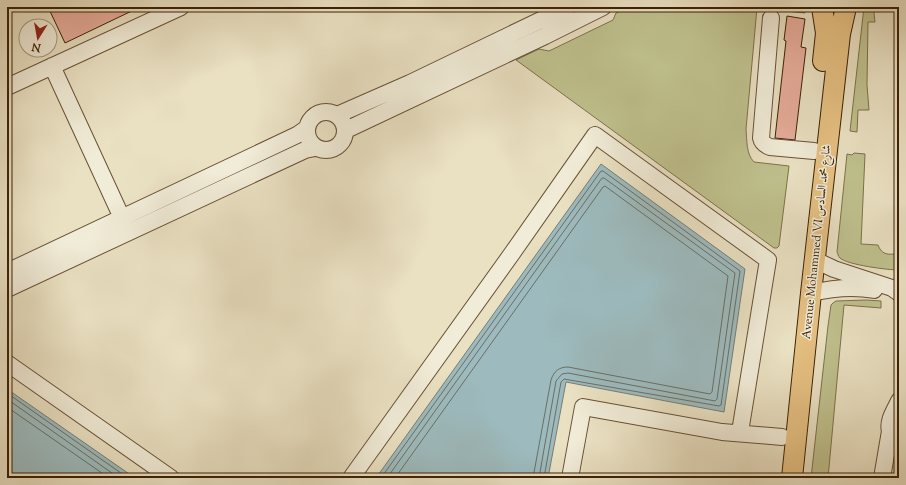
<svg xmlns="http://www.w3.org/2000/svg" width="906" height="485" font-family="'Sorts Mill Goudy',Amiri,serif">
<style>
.green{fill:#bfc18e;stroke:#7e714a}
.water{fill:#9dbbbf;stroke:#767d75}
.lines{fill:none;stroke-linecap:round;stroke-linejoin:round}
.shore{stroke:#6c6e62;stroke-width:1}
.building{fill:#e6ac9a;stroke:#3c2106}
.minor-casing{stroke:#685135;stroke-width:18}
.major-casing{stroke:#3c2106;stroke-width:22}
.minor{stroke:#f1ecd8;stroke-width:16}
.major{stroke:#e5c082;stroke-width:20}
.labels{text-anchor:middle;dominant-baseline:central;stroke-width:3;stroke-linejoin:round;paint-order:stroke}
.street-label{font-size:12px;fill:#3c2106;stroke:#f1ecd8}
</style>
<rect width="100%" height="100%" fill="#eae1c3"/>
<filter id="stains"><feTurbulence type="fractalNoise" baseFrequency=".005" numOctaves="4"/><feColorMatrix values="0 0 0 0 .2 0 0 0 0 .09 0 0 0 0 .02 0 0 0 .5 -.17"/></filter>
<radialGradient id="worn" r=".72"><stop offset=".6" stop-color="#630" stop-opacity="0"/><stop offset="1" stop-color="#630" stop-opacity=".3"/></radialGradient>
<path class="green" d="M 630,7 L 804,7 L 805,13 L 757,8 L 746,129 C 747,140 746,154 754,162 L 789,166 L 779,246 L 777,248 L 774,248 L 516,60 L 539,49 L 549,51 L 613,20 L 616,13 Z
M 864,7 L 877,7 L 874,13 L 875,22 L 868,22 L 867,85 L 869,110 L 858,110 L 857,132 L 850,131 Z
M 854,153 L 865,154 L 861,244 L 878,245 C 881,253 886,255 894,254 L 899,248 L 899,270 C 888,270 848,265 840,258 C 838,256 838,254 837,252 L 847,154 L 852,155 Z
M 866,300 L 881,301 L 881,308 L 844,305 L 828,478 L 811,478 L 828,326 L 831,305 L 833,303 L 836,301 Z"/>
<path class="water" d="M 601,164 L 745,269 L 724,412 L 566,382 L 548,478 L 376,478 Z
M 7,389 L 135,478 L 7,478 Z"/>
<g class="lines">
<path class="shore" d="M 7,393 L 128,478
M 7,399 L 119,478
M 7,407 L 109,478
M 381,478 L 601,171 L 603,171 L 740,271 L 721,405 L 719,406 L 564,379 L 561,382 L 544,478
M 387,478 L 602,178 L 604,178 L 735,273 L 717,399 L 715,401 L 568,373 L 562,374 L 556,381 L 539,478
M 395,478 L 603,187 L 605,186 L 728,276 L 712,392 L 710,394 L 568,367 C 559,367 554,371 551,380 L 533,478"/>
</g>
<path class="building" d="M 48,7 L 140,7 L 65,43 Z
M 787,16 L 805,19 L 801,47 L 806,48 L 795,140 L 775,138 L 786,41 L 784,40 Z"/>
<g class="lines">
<defs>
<path id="minor" d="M 771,18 L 761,138 C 762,143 765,145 770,147 L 814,151
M 52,66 L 122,218
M 7,87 L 181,7
M307 131a19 19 0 1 1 38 0a19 19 0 1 1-38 0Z
M 337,115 L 410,83 L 568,7
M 346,130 L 545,36 L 603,7
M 815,260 L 834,269 L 892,288 L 899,293
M 7,272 L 297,135 L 307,128
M 7,289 L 305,150 L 315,148
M 811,293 C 833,288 852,286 874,290
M 7,363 L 171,478
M 899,401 C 895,410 887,421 890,431 L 894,434 L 899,432
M 351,478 L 513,252 L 595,135 L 768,260 L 740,432
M 570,478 L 583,407 L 722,432 L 782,437
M 882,478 L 890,431"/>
<path id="major" d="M 822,7 L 826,33 L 823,61
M 792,478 L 811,293 L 840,34 L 846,7"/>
</defs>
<use href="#minor" class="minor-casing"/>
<use href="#major" class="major-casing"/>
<use href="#minor" class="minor"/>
<use href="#major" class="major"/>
</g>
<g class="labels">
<g class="street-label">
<text transform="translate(817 242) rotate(-84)">Avenue Mohammed VI شارع محمد السادس</text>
</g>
</g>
<rect width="906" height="485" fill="none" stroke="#eae1c3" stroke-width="24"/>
<rect x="8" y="8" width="890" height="469" fill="none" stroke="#3c2106" stroke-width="2"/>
<rect x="12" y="12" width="882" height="461" fill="none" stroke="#3c2106"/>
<g transform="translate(38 38) rotate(191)"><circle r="19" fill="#f1ecd8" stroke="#a99b84"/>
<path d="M0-3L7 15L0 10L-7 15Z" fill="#8f2418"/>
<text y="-6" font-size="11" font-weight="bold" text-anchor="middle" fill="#3c2106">N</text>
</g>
<rect width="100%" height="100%" filter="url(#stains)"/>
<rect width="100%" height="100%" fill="url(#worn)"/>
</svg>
